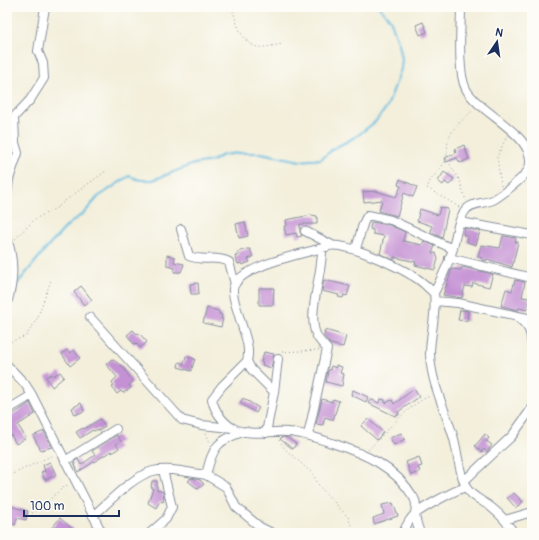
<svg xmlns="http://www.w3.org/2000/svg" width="539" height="540" font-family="Pangolin,sans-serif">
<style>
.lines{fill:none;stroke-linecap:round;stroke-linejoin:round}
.stream{stroke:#66bce2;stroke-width:2}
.building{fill:#c491d4}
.minor-casing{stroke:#878f9c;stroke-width:10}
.path{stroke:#878f9c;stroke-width:1;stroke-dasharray:1 3;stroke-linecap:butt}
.minor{stroke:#fff;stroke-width:8}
</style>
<rect width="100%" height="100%" fill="#fdfcf7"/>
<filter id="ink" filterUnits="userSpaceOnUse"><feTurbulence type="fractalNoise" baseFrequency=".025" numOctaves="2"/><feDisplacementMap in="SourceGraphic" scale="8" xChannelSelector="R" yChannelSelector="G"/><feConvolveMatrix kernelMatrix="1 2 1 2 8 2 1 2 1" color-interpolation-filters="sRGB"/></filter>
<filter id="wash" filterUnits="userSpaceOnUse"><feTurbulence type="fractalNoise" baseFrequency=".012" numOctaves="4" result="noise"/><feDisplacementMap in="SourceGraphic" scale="16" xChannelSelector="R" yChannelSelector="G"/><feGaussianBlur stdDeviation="0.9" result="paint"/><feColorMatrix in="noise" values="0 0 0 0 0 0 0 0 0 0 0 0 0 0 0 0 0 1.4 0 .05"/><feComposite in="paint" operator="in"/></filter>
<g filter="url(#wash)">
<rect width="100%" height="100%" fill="#f3efdb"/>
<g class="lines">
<path class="stream" d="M 13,289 L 44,251 L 68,225 L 85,212 L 98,197 L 129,176 L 140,180 L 153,180 L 194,164 L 212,161 L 223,155 L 239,153 L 261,153 L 300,161 L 321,159 L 333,149 L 357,136 L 375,122 L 387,107 L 401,69 L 402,59 L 399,44 L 390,19 L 379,7"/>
</g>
<g id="blocks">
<path class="building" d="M 423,22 L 427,32 L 420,35 L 416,25 Z
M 464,145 L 469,159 L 460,163 L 457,158 L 446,162 L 445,158 L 456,153 L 455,149 Z
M 444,172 L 454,179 L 449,185 L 445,182 L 443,185 L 438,181 Z
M 400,179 L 417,187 L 413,197 L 404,193 L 397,216 L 379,211 L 382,200 L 364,202 L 363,192 L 376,191 L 396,197 L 401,186 L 398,185 Z
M 440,207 L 448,209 L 442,238 L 431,232 L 432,226 L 417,221 L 420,209 L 438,215 Z
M 311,215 L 317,216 L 317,224 L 300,224 L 300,232 L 302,236 L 297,237 L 296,233 L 286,235 L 284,226 L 287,226 L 286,220 Z
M 245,222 L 248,236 L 239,238 L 236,224 Z
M 371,222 L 389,225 L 405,232 L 403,241 L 422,245 L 424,241 L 435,246 L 432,253 L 436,253 L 438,259 L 435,270 L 415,265 L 416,262 L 394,257 L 394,260 L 380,254 L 384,236 L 373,234 L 373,230 L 370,229 Z
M 465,228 L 480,231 L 476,245 L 467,242 L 468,236 L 463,235 Z
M 503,236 L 516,238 L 515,242 L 518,242 L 512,267 L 487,259 L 486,261 L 482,260 L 482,258 L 478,257 L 481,245 L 500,248 Z
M 247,249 L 250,249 L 253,257 L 248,259 L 250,262 L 242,265 L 241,263 L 238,264 L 235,256 L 239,255 L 237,252 Z
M 167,255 L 175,257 L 174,262 L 184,264 L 181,272 L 174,272 L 175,268 L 167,266 Z
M 462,267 L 493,274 L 489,287 L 473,283 L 472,287 L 465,286 L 462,298 L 443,295 L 452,269 L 461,270 Z
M 324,280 L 350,286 L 347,296 L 344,295 L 343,298 L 338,297 L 339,295 L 322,291 Z
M 515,280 L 525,282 L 522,297 L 529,298 L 527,310 L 519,308 L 518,310 L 501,306 L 506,289 L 512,291 Z
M 198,283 L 199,294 L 191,294 L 190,284 Z
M 81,286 L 92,300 L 84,305 L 74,292 Z
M 259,288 L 274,288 L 273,305 L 259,305 Z
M 207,308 L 219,311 L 219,314 L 222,315 L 221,319 L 223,319 L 221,327 L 203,323 Z
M 460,310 L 468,311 L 467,321 L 458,320 Z
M 133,330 L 137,334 L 139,333 L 147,342 L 140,348 L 136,343 L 134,344 L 127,335 Z
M 325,330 L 346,336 L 343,347 L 330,344 L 324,336 Z
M 67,350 L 70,353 L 74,350 L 80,358 L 70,366 L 62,354 Z
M 264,352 L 274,354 L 271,368 L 262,365 L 263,363 L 261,362 Z
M 186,356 L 195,359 L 191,371 L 178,367 L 179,362 L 184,364 Z
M 112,359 L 123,367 L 133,382 L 129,385 L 131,388 L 123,393 L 121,391 L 117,394 L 112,387 L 114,386 L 112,382 L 117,377 L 106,364 Z
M 336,365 L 342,367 L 340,373 L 344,374 L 342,386 L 326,382 L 328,370 L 330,370 L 331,366 L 336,368 Z
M 60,372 L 64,377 L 52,387 L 46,377 L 52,374 L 53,376 Z
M 414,389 L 419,397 L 398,412 L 399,415 L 395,416 L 368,403 L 370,399 L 379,403 L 380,399 L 385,400 L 385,403 L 392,400 L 394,404 Z
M 353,390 L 368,397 L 366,402 L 351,395 Z
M 243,398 L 259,408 L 256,413 L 240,403 Z
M 322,399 L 332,402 L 333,399 L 339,401 L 333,420 L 325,417 L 323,425 L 316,424 Z
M 30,403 L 35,414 L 18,425 L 26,438 L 16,444 L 11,435 L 7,437 L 7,418 Z
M 81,403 L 84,411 L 75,415 L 72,408 Z
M 100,419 L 105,426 L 99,431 L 98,429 L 94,431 L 93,430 L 80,438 L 76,432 L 83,428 L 84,429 Z
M 368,419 L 383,432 L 377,440 L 361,426 Z
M 44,431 L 52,447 L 41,450 L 33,436 Z
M 401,433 L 405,439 L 394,445 L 390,438 Z
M 485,434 L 489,438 L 486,441 L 492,445 L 487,452 L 484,449 L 482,452 L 475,446 Z
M 117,435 L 121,441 L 116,444 L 119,448 L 112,453 L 111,451 L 78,472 L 74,462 L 78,459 L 81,465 L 95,455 L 92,451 Z
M 282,437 L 288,438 L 296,444 L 293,449 L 280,439 Z
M 419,457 L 422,466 L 418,467 L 420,472 L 411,475 L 406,462 Z
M 50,462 L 56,475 L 45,480 L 41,472 L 45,471 L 43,465 Z
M 191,478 L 200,480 L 204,484 L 198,489 L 188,481 Z
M 152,481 L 157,481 L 157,490 L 163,492 L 164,498 L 163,502 L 160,501 L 156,508 L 148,503 L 153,488 L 151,487 Z
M 514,493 L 523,502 L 516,508 L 507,498 Z
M 393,503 L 398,516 L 374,524 L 373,518 L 384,514 L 382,505 Z
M 7,505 L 28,511 L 26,520 L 17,518 L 15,525 L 8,523 Z
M 60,518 L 77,533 L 54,533 L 50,530 Z"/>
</g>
</g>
<g filter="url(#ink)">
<use href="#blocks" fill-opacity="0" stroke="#878f9c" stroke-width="1"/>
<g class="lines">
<defs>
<path id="minor" d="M 461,7 C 461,27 457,72 466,89 C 479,114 539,136 529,168 C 527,176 500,196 493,200 C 484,204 471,202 465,211 C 457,221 456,237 453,248 C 449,264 441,279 434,293 C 437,313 430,334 430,354 C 431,384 446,411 454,439 C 458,454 459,473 466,487 C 471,497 484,501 492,508 C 501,515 508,523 514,533
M 7,195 L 9,179 L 18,153 L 15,143 L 14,117 L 30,100 L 44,78 L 43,63 L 38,51 L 45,7
M 460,222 L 532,235
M 181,229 L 189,256 C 202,262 216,255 229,262 L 235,284
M 305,231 L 332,245
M 7,238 C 14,259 14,282 7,303
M 355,250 C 360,241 361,222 368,215 L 391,220 L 453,249
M 449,258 L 532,278
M 435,301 L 458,303 L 532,319
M 90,317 L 182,420 L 201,425 L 233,428
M 517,317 C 529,326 531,331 532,346
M 247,361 L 251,369 L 274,392 L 266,433
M 7,365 L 25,384 L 32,395 L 102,533
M 274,392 L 278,359
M 7,410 L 32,395
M 246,431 C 217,440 213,446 206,475 L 226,487 L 236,507 L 260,527 L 272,533
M 308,435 L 327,349 C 324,345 318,340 316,334 C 307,314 323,272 322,249
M 65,461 L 116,429
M 464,481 L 512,436 L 532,408
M 93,516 C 109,502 133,476 153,471 C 169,467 190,473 206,475
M 505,520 L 532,512
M 150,533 L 166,519 L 172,507 L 163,470
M 403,533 C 406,526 409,519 415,514 C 426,506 453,491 466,487
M 420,533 C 418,528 416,521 415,515 C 415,508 418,504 414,498 C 395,466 365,454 332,443 C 317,438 303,433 288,432 C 271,430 249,437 233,428 C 223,423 214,410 212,399 L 222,386 L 247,361 C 251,346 243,331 239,316 C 237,308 232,297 233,289 C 237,265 309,253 329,246 C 346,242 397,266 413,276 C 421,280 427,287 434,293"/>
</defs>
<use href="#minor" class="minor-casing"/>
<path class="path" d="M 232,7 C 236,21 241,44 258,47 C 265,48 275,45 283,44
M 7,102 L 11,110
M 448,161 L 460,181 L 466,201
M 501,186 L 497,157 L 507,136
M 459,207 L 427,188 L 430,181 L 447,160 C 446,130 454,129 473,110
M 15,239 L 35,219 L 58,207 L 66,200 L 106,171
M 7,343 L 26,336 L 37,319 L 51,280
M 282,352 L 319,350
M 206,433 L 210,443
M 279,440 L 285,449 L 312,473 L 320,487 L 348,517 L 354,533
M 368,450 C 387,432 406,406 430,396
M 7,477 L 53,455
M 32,513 C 46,506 55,492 69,484"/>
<use href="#minor" class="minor"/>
</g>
</g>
<rect width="539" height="540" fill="none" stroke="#fdfcf7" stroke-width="24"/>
<g transform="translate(497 42) rotate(13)" stroke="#fdfcf7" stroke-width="3" paint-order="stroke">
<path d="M0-3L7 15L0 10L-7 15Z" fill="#1b2f5e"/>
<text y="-6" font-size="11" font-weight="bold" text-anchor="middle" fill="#1b2f5e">N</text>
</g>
<path d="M24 510v6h95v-6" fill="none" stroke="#1b2f5e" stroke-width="2"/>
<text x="30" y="510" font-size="12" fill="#1b2f5e" stroke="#fdfcf7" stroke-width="3" paint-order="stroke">100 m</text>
</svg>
